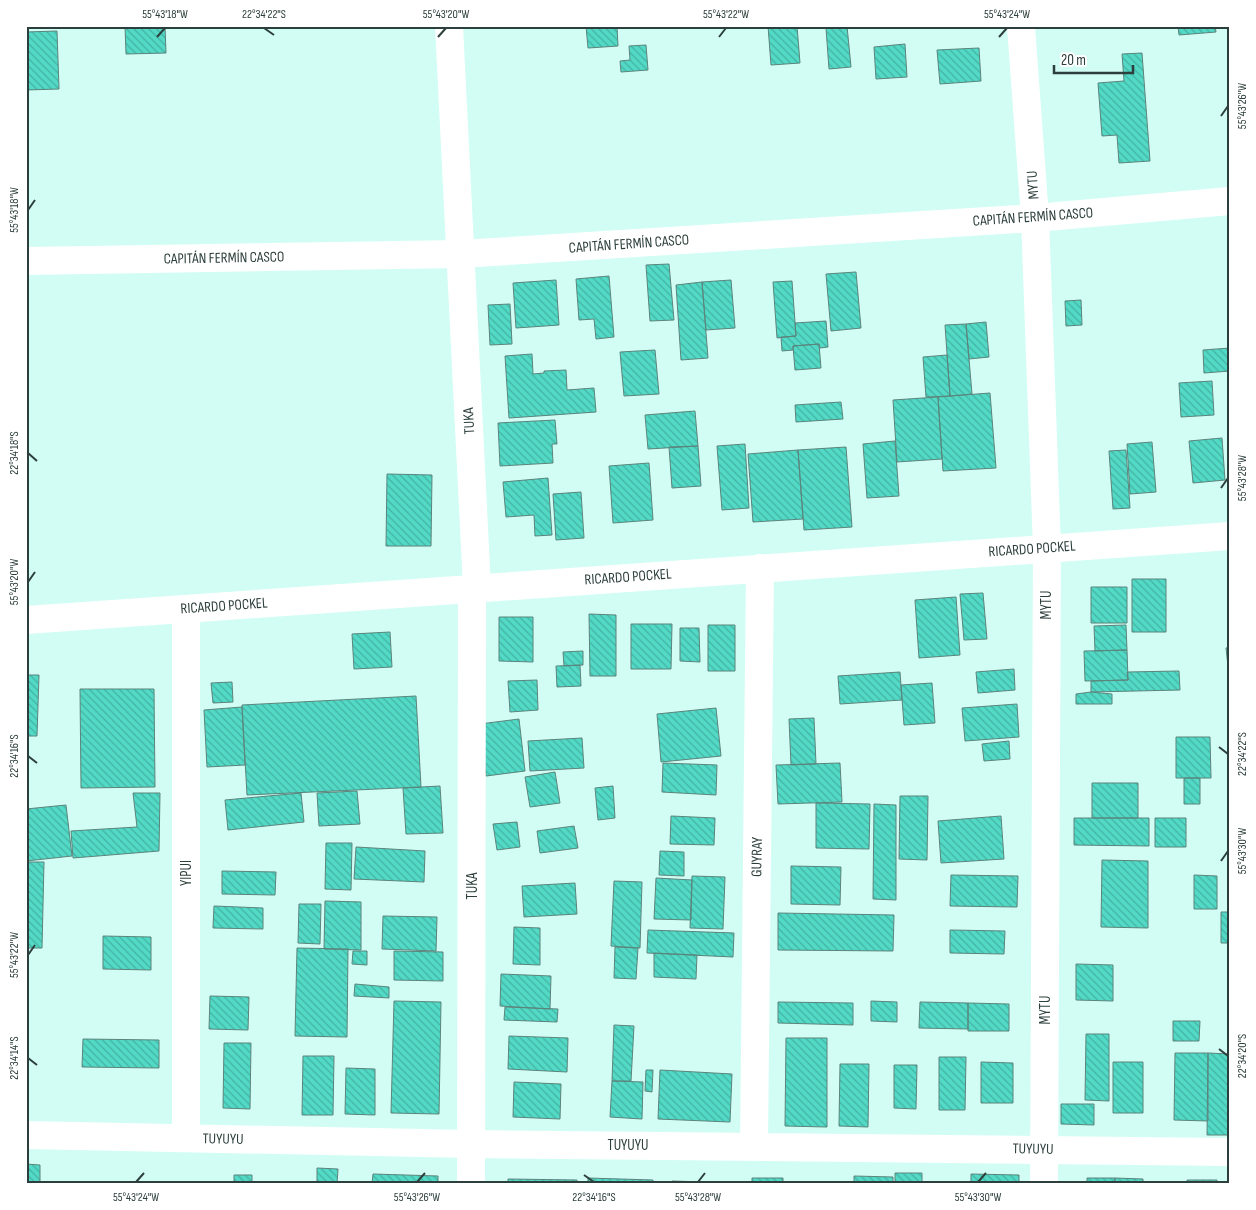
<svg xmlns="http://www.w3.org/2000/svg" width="1256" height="1210" font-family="'Sofia Sans Condensed',sans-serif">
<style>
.building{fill:url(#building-back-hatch);stroke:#5b847c}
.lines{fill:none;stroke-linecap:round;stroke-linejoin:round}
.minor{stroke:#fff;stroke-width:28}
.ticks{fill:none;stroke:#2d3f3c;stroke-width:2}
.labels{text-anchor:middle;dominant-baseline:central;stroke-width:4;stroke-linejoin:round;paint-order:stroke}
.street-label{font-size:15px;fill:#2d3f3c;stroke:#fff}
.neatline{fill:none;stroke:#2d3f3c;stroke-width:2}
.ticks-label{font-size:12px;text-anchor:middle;fill:#2d3f3c}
</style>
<defs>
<pattern id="building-back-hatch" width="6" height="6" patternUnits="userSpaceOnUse" patternTransform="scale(1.25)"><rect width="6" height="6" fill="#52dac6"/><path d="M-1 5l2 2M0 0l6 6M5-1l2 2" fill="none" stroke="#44b2a2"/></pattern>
</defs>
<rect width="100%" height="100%" fill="#d1fdf4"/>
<path class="building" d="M 125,26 L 165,26 L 166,53 L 126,54 Z
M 586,26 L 617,26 L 618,46 L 588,48 Z
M 768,26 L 797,26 L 800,63 L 771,65 Z
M 847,26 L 851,67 L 829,69 L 826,28 Z
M 1178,26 L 1215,26 L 1216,32 L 1179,35 Z
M 57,31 L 59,89 L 26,90 L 26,32 Z
M 905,44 L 907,77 L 876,79 L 874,47 Z
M 646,45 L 648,70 L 621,72 L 620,61 L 630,60 L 629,46 Z
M 979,48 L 981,81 L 940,84 L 937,50 Z
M 1142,53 L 1150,161 L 1119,163 L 1117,135 L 1102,136 L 1098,83 L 1124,81 L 1122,54 Z
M 669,264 L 674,320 L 650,321 L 646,265 Z
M 856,272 L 861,328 L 831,331 L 826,274 Z
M 609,276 L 614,337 L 596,339 L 594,319 L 579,320 L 576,279 Z
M 556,280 L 559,325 L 516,328 L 513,283 Z
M 731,280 L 735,328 L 706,330 L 702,282 Z
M 792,281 L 796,336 L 777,338 L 773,282 Z
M 702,282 L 708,358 L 681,360 L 676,285 Z
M 1081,300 L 1082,325 L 1066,326 L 1065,301 Z
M 510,304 L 512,344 L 490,345 L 488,305 Z
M 826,321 L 828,347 L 820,348 L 819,344 L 793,346 L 793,350 L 782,351 L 781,337 L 796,336 L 795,323 Z
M 986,322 L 989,357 L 969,359 L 966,324 Z
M 966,324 L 972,394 L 950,396 L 945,325 Z
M 819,344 L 821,368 L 795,370 L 793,346 Z
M 1230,348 L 1230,371 L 1204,373 L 1203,350 Z
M 655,350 L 659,394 L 624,396 L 620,352 Z
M 532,354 L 533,374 L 544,373 L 544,371 L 566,370 L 567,390 L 594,388 L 596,412 L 509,418 L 505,356 Z
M 947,355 L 950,396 L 926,397 L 923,357 Z
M 1212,381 L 1214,415 L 1181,417 L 1179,383 Z
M 990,393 L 996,468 L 943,471 L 938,397 Z
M 938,397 L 942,459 L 897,462 L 893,400 Z
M 841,402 L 843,419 L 796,422 L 795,405 Z
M 695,411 L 698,446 L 648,449 L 645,415 Z
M 555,420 L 557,444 L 552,444 L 553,463 L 500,466 L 498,423 Z
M 1222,438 L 1225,480 L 1193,483 L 1189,441 Z
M 895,441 L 899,496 L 867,498 L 863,444 Z
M 1152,442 L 1156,492 L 1130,494 L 1127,444 Z
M 745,444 L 749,508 L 722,510 L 717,446 Z
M 698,446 L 701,486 L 672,488 L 669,447 Z
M 846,447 L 852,527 L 804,530 L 798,450 Z
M 798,450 L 803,519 L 753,522 L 748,454 Z
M 1126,450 L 1130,508 L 1113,509 L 1109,451 Z
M 649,463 L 653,520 L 613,523 L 609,466 Z
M 387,474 L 432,475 L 431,546 L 386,546 Z
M 548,478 L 552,535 L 535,536 L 534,515 L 506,517 L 503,482 Z
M 581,492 L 584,538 L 556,540 L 553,494 Z
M 1132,579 L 1166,579 L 1166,632 L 1132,632 Z
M 1091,587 L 1127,587 L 1127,623 L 1091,623 Z
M 983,593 L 987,639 L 964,640 L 960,594 Z
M 956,597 L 960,655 L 919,658 L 915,600 Z
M 589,614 L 616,615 L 616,676 L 590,676 Z
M 499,617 L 533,617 L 533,662 L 499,661 Z
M 631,624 L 672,624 L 671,669 L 631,669 Z
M 708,625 L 735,625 L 735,671 L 708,671 Z
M 1126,625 L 1127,650 L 1095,651 L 1094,626 Z
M 680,628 L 699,628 L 700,662 L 680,661 Z
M 390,632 L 392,667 L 354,669 L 352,634 Z
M 1230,647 L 1230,685 L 1226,648 Z
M 1127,650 L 1128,680 L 1085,681 L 1084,651 Z
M 583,651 L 583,665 L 564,666 L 563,652 Z
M 580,665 L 581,686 L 557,687 L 556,666 Z
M 1014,669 L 1015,690 L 978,693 L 976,672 Z
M 1179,671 L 1180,690 L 1091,692 L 1091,681 L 1128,680 L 1127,672 Z
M 900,672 L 902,700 L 840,704 L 838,676 Z
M 26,675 L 39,675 L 37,736 L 26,736 Z
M 537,680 L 538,710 L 510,712 L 508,681 Z
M 232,682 L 233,702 L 213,703 L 211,683 Z
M 932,683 L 935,723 L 904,725 L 901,685 Z
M 80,689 L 154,689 L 155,787 L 81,788 Z
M 1091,692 L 1112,694 L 1112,704 L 1076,704 L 1076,694 Z
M 416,696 L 421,787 L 247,795 L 242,705 Z
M 1017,704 L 1019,737 L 965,741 L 962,708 Z
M 242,707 L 245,765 L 207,767 L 204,710 Z
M 716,708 L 721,756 L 661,762 L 657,714 Z
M 814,718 L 816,764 L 791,765 L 789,719 Z
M 519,719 L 525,771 L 486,776 L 480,724 Z
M 1176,737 L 1210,737 L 1211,778 L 1176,778 Z
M 582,738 L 584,768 L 530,771 L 528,741 Z
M 1009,741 L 1010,759 L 984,761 L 982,744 Z
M 663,763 L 717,765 L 716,795 L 662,792 Z
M 840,763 L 842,802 L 778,804 L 776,765 Z
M 555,772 L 560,803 L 530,807 L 525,777 Z
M 1184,778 L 1200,778 L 1200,804 L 1184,804 Z
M 1092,783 L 1138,783 L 1138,818 L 1092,818 Z
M 440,786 L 443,833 L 406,834 L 403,788 Z
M 613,786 L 615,818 L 598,820 L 595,788 Z
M 357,791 L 360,824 L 319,826 L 317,793 Z
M 133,793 L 160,793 L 159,851 L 73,858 L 71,831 L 137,827 Z
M 301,793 L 304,822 L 228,830 L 225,800 Z
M 900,796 L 928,796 L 927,860 L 899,859 Z
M 816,803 L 870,804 L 869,849 L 816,848 Z
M 874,804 L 896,805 L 896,900 L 873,899 Z
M 66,805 L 72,856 L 26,861 L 26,809 Z
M 671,816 L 715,818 L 714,845 L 670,844 Z
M 1001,816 L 1004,859 L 941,863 L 938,821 Z
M 1074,818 L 1149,818 L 1149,846 L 1074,845 Z
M 1155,818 L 1186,818 L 1186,847 L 1155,847 Z
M 517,822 L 520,847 L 497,850 L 493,824 Z
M 574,826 L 578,848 L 540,853 L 537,831 Z
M 326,843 L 352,843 L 351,890 L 325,889 Z
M 356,847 L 425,851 L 424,882 L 354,879 Z
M 660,851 L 684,852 L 684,876 L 659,875 Z
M 1102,860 L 1148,861 L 1148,928 L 1101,927 Z
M 26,862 L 44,862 L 42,948 L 26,948 Z
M 791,866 L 841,867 L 840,905 L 791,904 Z
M 222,871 L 276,872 L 275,895 L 222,894 Z
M 951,875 L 1018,876 L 1017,907 L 950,906 Z
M 1194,875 L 1217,876 L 1217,909 L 1194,909 Z
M 692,876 L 725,877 L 723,929 L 690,928 Z
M 656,878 L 692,880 L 691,920 L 654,919 Z
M 614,881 L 642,882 L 640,948 L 611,946 Z
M 575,883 L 577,914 L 524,917 L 522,886 Z
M 325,901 L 361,902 L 361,950 L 324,949 Z
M 299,904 L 321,904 L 320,944 L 298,943 Z
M 214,906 L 263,908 L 263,929 L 213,928 Z
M 1221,912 L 1230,912 L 1230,943 L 1221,943 Z
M 778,913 L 894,915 L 893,951 L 778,950 Z
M 383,916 L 437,917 L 436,951 L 382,949 Z
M 514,927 L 540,928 L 540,965 L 513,964 Z
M 648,930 L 734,933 L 733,957 L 647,953 Z
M 950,930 L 1005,931 L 1004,954 L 950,953 Z
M 103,936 L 151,937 L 151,970 L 103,969 Z
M 615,947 L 638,948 L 636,979 L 614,978 Z
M 297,948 L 348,949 L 347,1037 L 295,1036 Z
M 353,951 L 367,951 L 367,965 L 352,964 Z
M 394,951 L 443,952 L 443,981 L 394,980 Z
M 654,953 L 697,955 L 696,979 L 654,977 Z
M 1076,964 L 1113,965 L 1113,1001 L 1076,1000 Z
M 501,974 L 551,976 L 550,1009 L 500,1006 Z
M 355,984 L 389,987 L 389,998 L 354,996 Z
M 210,996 L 249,997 L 248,1030 L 209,1029 Z
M 394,1001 L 441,1002 L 439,1114 L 391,1113 Z
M 871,1001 L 897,1002 L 897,1022 L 871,1021 Z
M 778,1002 L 853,1003 L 853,1025 L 778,1023 Z
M 920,1002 L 968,1003 L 968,1029 L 919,1028 Z
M 968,1003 L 1009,1004 L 1009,1031 L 968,1031 Z
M 505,1007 L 558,1009 L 557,1022 L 504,1020 Z
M 1173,1021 L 1200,1021 L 1199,1041 L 1173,1041 Z
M 614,1025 L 634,1026 L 631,1081 L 612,1081 Z
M 1086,1034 L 1109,1034 L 1109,1101 L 1085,1100 Z
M 509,1036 L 568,1038 L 567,1072 L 508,1069 Z
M 786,1038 L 827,1038 L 827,1127 L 785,1126 Z
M 83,1039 L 159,1040 L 159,1068 L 82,1067 Z
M 224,1043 L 251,1043 L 250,1109 L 223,1108 Z
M 1175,1053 L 1208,1053 L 1208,1121 L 1174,1120 Z
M 1208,1053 L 1230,1054 L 1230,1135 L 1207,1135 Z
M 303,1056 L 334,1056 L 333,1115 L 302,1115 Z
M 939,1057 L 966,1057 L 965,1110 L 939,1110 Z
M 981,1062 L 1013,1063 L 1013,1103 L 981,1103 Z
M 1113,1062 L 1143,1062 L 1143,1113 L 1113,1113 Z
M 840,1064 L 869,1064 L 868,1127 L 839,1126 Z
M 894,1065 L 917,1065 L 916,1109 L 894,1108 Z
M 346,1068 L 375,1069 L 375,1115 L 345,1114 Z
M 646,1070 L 653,1070 L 652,1092 L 645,1091 Z
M 660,1070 L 732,1074 L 730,1122 L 658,1119 Z
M 612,1081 L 643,1082 L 642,1119 L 610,1117 Z
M 514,1082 L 561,1084 L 560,1119 L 513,1117 Z
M 1061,1104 L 1094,1104 L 1094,1125 L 1061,1124 Z
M 26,1164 L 40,1165 L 40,1184 L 26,1184 Z
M 317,1168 L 338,1169 L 337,1184 L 317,1184 Z
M 895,1173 L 922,1173 L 922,1184 L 895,1184 Z
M 373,1174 L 438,1176 L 438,1184 L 372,1184 Z
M 971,1174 L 1019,1175 L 1019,1184 L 971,1184 Z
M 234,1175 L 252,1175 L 252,1184 L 234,1184 Z
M 854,1176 L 893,1177 L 893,1184 L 854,1184 Z
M 588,1178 L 653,1180 L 653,1184 L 588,1184 Z
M 752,1178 L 783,1178 L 783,1184 L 752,1184 Z
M 1087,1178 L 1115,1178 L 1115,1184 L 1087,1184 Z
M 1115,1178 L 1143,1179 L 1143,1184 L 1115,1184 Z
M 508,1179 L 577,1180 L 577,1184 L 508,1184 Z
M 1187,1180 L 1217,1180 L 1217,1184 L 1187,1184 Z
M 672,1181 L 738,1183 L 738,1184 L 672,1184 Z
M 121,1182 L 183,1182 L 183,1184 L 121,1184 Z"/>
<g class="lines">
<path class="minor" d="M 449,26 L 477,588
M 1021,26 L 1035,218 L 1047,548 L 1044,1184
M 26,261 L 461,254 L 1035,218 L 1230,201
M 26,620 L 1230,536
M 26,1135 L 471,1144 L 1230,1152
M 186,1138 L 186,609
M 754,1146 L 760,568
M 471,1184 L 472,588"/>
</g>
<path class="ticks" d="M 264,28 L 274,35M 157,37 L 165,28M 438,37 L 446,28M 719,37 L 726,28M 999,37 L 1007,28M 1221,116 L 1228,106M 28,210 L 35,200M 28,453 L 37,461M 1221,488 L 1228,478M 28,582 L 35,572M 1219,747 L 1228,754M 28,756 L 37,763M 1221,861 L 1228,851M 28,955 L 35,945M 1219,1049 L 1228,1056M 28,1058 L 37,1065M 584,1175 L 594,1182M 136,1182 L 144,1173M 417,1182 L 425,1173M 698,1182 L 705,1173M 978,1182 L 986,1173"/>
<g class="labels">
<g class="street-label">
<text transform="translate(1033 185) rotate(-94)">MYTU</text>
<text transform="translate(1033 217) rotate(-4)">CAPITÁN FERMÍN CASCO</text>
<text transform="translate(629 244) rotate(-4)">CAPITÁN FERMÍN CASCO</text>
<text transform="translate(224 258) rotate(-1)">CAPITÁN FERMÍN CASCO</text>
<text transform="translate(469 421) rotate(-93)">TUKA</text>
<text transform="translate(1032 549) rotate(-4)">RICARDO POCKEL</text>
<text transform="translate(628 577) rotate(-4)">RICARDO POCKEL</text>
<text transform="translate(1046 605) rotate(-90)">MYTU</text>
<text transform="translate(224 606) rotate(-4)">RICARDO POCKEL</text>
<text transform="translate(757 857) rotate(-89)">GUYRAY</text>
<text transform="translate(186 873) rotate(-90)">YIPUI</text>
<text transform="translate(472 886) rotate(-90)">TUKA</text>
<text transform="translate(1045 1010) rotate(-90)">MYTU</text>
<text transform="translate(223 1139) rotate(1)">TUYUYU</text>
<text x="628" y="1145">TUYUYU</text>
<text transform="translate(1033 1149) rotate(1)">TUYUYU</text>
</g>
</g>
<rect width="1256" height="1210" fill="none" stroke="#ffffff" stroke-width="55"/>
<path d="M1054 65v8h79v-8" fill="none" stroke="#2d3f3c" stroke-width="2.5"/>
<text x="1061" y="65" font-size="15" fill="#2d3f3c" stroke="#ffffff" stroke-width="4" paint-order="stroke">20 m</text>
<rect x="28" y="28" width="1200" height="1154" class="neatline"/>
<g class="ticks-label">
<text x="165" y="18">55°43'18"W</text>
<text x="264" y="18">22°34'22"S</text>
<text x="446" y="18">55°43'20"W</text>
<text x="726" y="18">55°43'22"W</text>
<text x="1007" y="18">55°43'24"W</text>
<text transform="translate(1242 106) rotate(-90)" y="4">55°43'26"W</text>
<text transform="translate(14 210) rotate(-90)" y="4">55°43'18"W</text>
<text transform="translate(14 453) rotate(-90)" y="4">22°34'18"S</text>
<text transform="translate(1242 478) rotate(-90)" y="4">55°43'28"W</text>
<text transform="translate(14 582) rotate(-90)" y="4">55°43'20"W</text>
<text transform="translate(1242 754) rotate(-90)" y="4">22°34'22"S</text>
<text transform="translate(14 756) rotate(-90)" y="4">22°34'16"S</text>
<text transform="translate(1242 851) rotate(-90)" y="4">55°43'30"W</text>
<text transform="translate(14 955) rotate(-90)" y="4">55°43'22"W</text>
<text transform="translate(1242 1056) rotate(-90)" y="4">22°34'20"S</text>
<text transform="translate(14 1058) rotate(-90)" y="4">22°34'14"S</text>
<text x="136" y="1201">55°43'24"W</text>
<text x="417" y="1201">55°43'26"W</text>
<text x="594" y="1201">22°34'16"S</text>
<text x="698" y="1201">55°43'28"W</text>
<text x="978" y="1201">55°43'30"W</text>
</g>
</svg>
